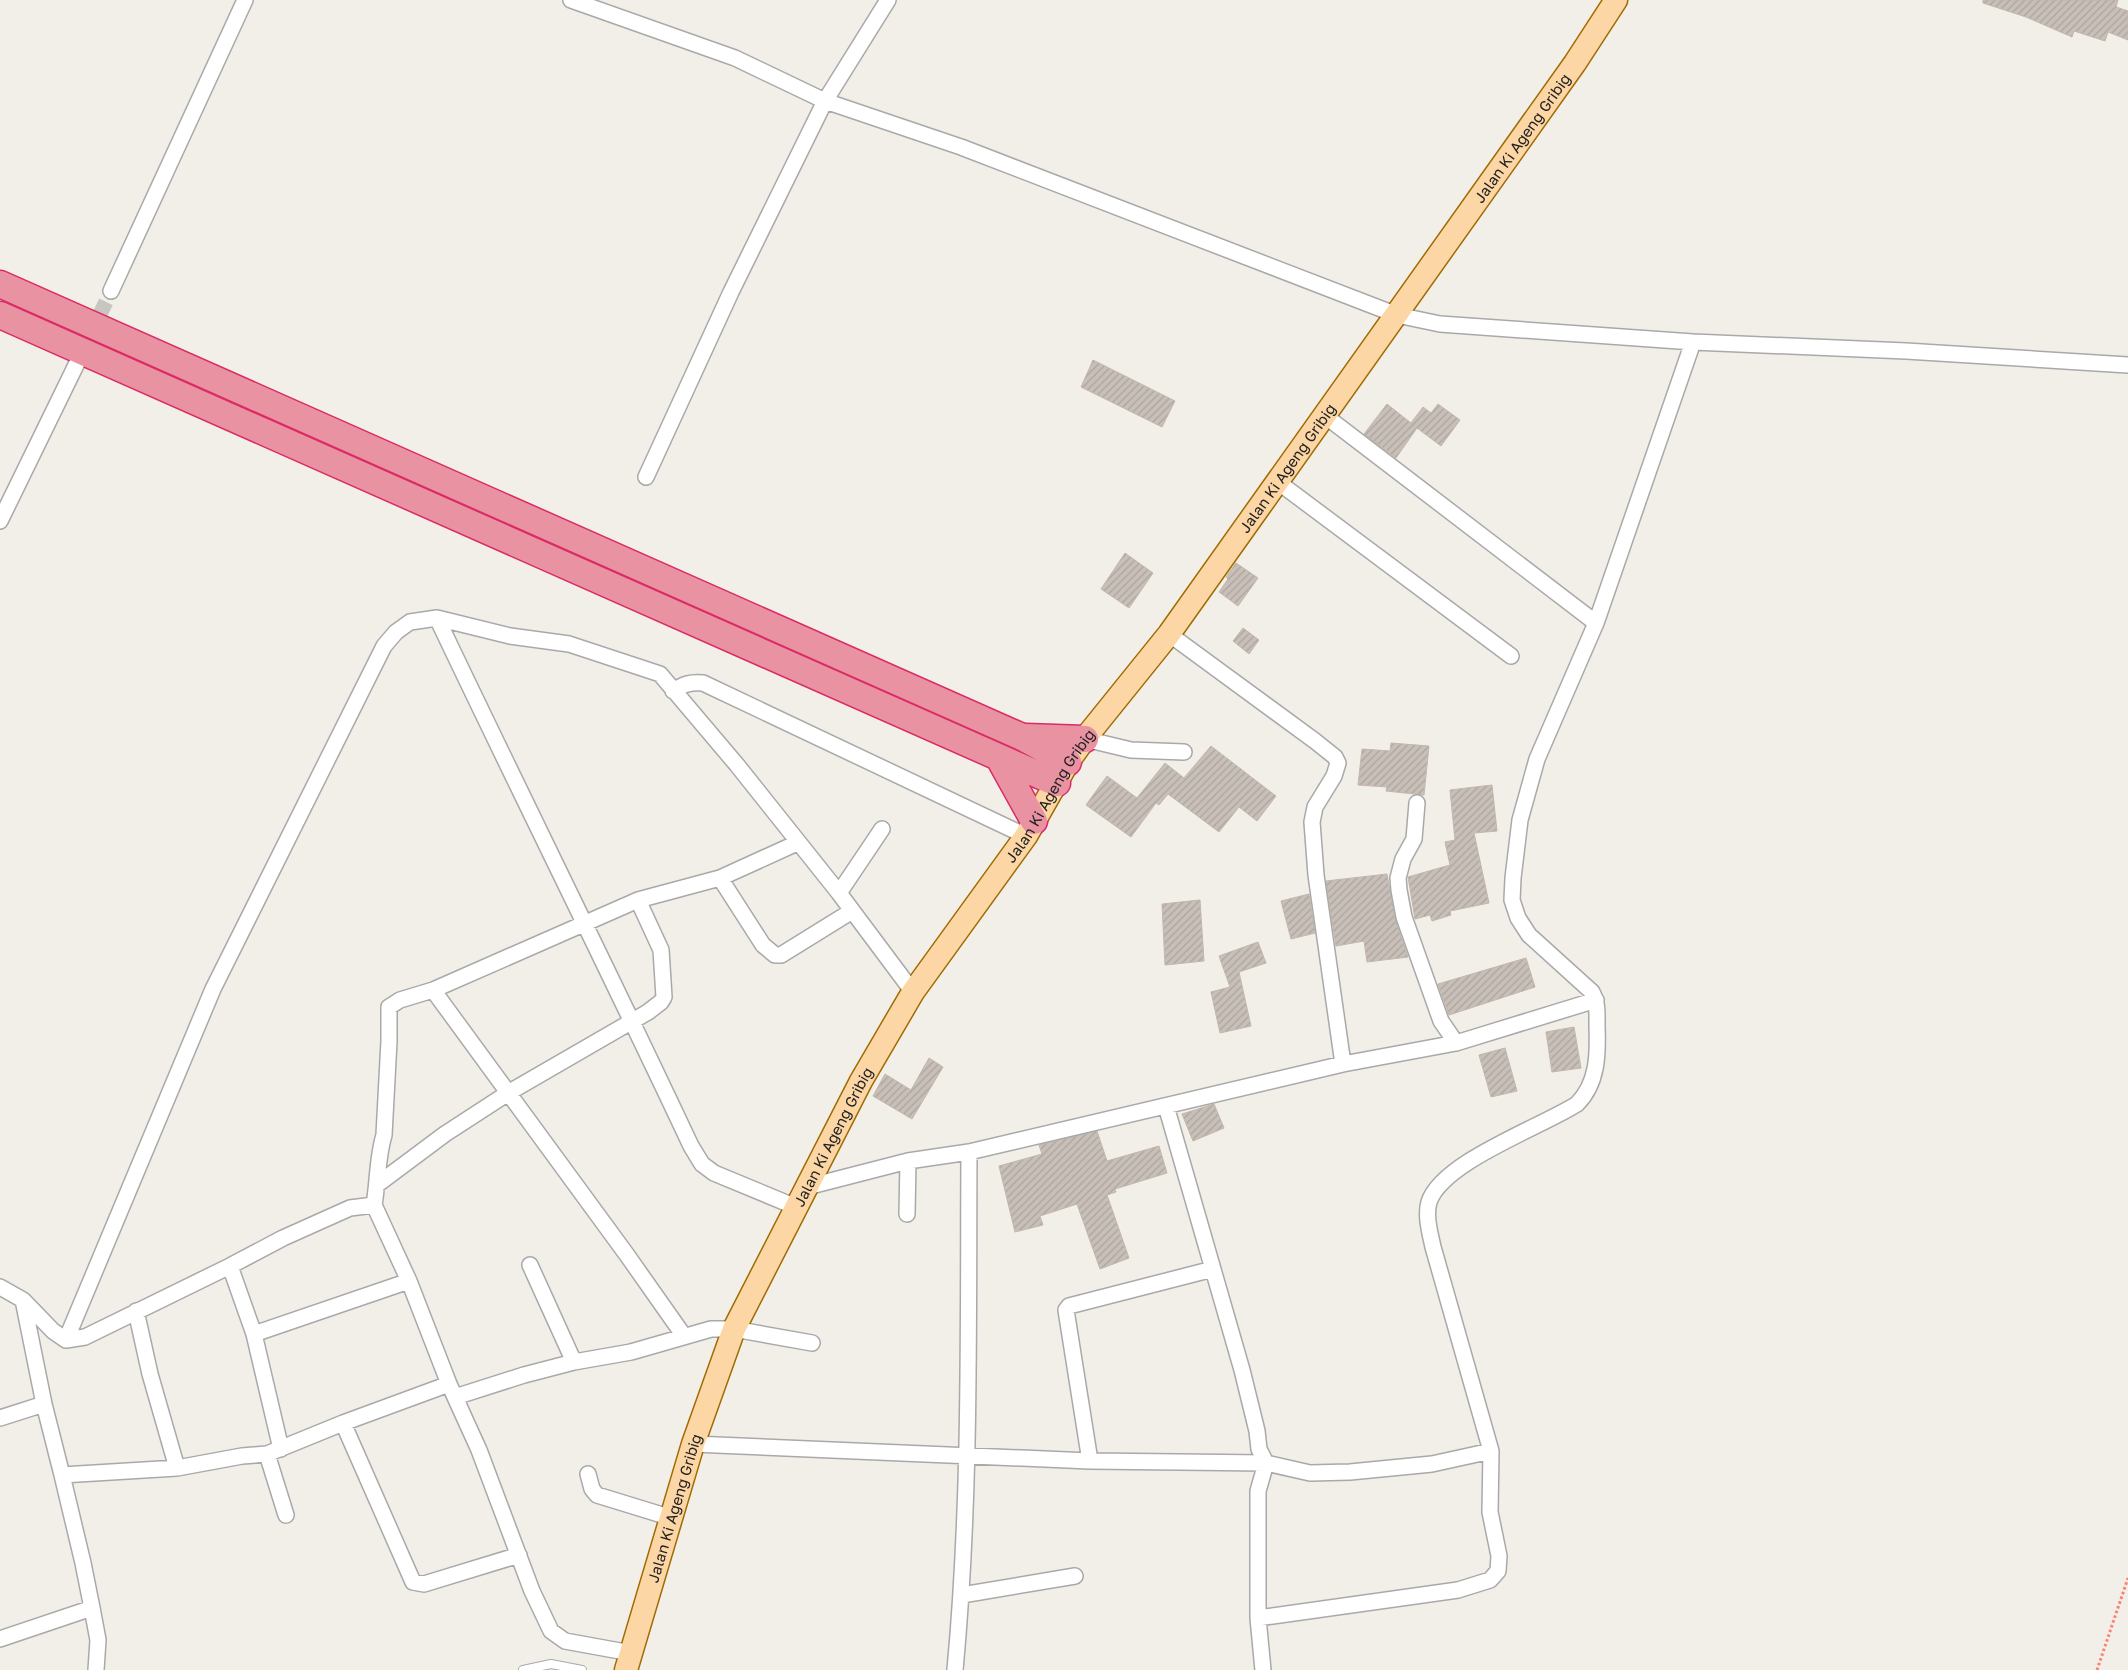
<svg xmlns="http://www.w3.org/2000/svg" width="2128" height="1670" font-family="'Golos Text',sans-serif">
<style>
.building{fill:url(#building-hatch);stroke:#c4b6ab}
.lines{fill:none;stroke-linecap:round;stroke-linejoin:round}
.street-tunnel{stroke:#c8c6c1;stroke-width:15;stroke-dasharray:15 8;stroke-linecap:butt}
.lane-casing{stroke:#a9a9a9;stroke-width:10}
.street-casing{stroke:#a9a9a9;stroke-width:18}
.primary-casing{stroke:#a06b00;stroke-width:25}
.highway-casing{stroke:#dc2a67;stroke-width:29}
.path{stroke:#fa8072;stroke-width:3;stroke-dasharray:2.5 2.5;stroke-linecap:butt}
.lane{stroke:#fff;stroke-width:8}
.street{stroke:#fff;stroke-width:15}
.primary{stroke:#fcd6a4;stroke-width:22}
.highway{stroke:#e892a2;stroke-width:26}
.labels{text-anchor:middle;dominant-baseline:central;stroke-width:4.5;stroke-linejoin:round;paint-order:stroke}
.street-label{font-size:15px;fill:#222;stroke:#fff}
</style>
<defs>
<pattern id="building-hatch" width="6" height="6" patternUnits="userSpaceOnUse" patternTransform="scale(1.25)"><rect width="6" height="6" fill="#c7bfb8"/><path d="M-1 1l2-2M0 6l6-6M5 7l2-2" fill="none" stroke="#aba49e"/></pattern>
</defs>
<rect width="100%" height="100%" fill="#f2efe9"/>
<path class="building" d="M 1983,0 L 2118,0 L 2116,7 L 2128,11 L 2128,40 L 2108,32 L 2105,41 L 2074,31 L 2072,37 L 2026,17 L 1983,3 Z
M 1093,360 L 1175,401 L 1162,427 L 1081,387 Z
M 1387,404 L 1411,423 L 1423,407 L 1431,413 L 1438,404 L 1460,420 L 1441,446 L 1417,428 L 1396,458 L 1364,434 Z
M 1125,553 L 1153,573 L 1129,608 L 1101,589 Z
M 1236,563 L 1258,578 L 1238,606 L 1219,592 L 1228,579 L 1226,577 Z
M 1243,628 L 1259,640 L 1249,654 L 1233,641 Z
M 1391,743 L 1429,746 L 1424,795 L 1386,791 L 1387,787 L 1358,785 L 1362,749 L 1390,751 Z
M 1211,746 L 1276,796 L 1257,821 L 1239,807 L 1219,832 L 1168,794 L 1159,805 L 1156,803 L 1131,837 L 1086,805 L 1107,776 L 1137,798 L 1165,763 L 1184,778 Z
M 1492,785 L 1497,831 L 1474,833 L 1489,903 L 1450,911 L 1451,915 L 1432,921 L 1430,915 L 1415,919 L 1408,877 L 1450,865 L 1445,842 L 1455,840 L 1450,790 Z
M 1387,874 L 1395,919 L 1408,957 L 1367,962 L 1364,941 L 1336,946 L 1326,881 Z
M 1309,894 L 1315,933 L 1291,939 L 1281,901 Z
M 1200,900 L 1204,961 L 1165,965 L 1162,904 Z
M 1258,942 L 1266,963 L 1239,972 L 1251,1026 L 1220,1033 L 1211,992 L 1230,987 L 1219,956 Z
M 1526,958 L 1535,987 L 1449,1015 L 1438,984 Z
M 1574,1027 L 1581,1068 L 1552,1072 L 1546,1032 Z
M 1505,1048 L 1517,1091 L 1491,1097 L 1479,1055 Z
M 929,1058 L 943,1067 L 912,1119 L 873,1096 L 885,1074 L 911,1090 Z
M 1214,1104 L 1224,1128 L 1193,1141 L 1182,1114 Z
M 1097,1131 L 1107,1161 L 1159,1146 L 1167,1173 L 1115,1189 L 1116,1192 L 1107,1195 L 1129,1258 L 1100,1269 L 1077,1204 L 1040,1216 L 1043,1225 L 1015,1232 L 999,1166 L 1042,1154 L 1039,1145 Z"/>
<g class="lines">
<path class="street-tunnel" d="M 80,357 L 111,291"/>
<defs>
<path id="lane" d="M 523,1670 L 551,1664 L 582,1670"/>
<path id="street" d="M 571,0 L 735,58 L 825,101 L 961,147 L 1397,315 L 1440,324 L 1693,342 L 1906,351 L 2128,365
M 111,291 L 245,0
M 1324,415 L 1596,623
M 646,477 L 731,292 L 825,101 L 888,0
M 1278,482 L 1511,656
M 0,521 L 78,361
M 437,618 C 521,795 608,969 691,1146 L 702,1164 L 714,1173 L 796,1207
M 1169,634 L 1315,741 L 1335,757 L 1338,763 L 1334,776 L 1315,807 L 1312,822 L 1316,875 L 1343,1064
M 673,691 C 684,684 690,682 703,683 L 1026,836
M 1085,739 L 1131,750 L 1184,752
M 1417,803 L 1414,839 L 1403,859 L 1398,878 L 1399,890 L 1404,917 L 1441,1021 L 1456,1043
M 720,878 L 763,945 L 775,955 L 781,955 L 852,911
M 839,893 L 882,829
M 433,990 L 627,1255 L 684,1336
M 1166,1106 L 1242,1370 L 1257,1431 L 1259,1449 L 1266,1463 L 1258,1491 L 1258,1618 L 1263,1670
M 378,1184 L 445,1134 L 508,1093 L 648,1012 L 661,1002 L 664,997 L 661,950 L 638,900
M 807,1187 L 908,1161 L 969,1152 L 1343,1064 L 1456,1043 L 1596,1000
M 374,1205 L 409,1281 L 449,1384 L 479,1450 L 532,1591 L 551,1631 L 565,1641 L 631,1653
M 907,1214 L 908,1161
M 530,1265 L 574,1362
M 230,1266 L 254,1334 L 281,1449
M 0,1287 L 23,1300 L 53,1331 L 66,1340 L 85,1337 L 230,1266 L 283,1238 L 350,1208 L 374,1205 C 378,1182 377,1158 384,1135 L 389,1041 L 389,1007 L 400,1000 L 433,990 L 638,900 L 720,878 L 797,843
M 23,1300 L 44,1404 L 62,1475 L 177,1468
M 136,1311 L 150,1374 L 177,1468 L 242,1456 L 267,1454 L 343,1423 L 449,1384
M 254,1334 L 409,1281
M 66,1340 L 213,989 L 384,646 L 396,632 L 410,622 L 437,618 L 510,636 L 569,644 L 660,674 L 737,765 L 839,893 L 913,992
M 455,1397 L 524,1375 L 574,1362 L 631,1352 L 711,1329 L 734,1329 L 812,1343
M 0,1418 L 44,1404
M 343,1423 L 413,1582 L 424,1584 L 519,1555
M 693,1444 L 1090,1461 L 1266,1463 L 1310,1473 L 1350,1472 L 1432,1464 L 1491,1451
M 267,1454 L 286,1515
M 1090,1461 L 1066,1310 L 1069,1306 L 1213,1269
M 588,1474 L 592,1489 L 597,1495 L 672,1518
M 962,1595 L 1075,1576
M 92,1608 L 98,1640 L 96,1670
M 1258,1618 L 1458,1590 L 1490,1580 L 1498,1571 L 1499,1556 L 1490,1512 L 1491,1451 L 1433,1247 C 1430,1233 1425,1216 1429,1202 C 1442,1162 1541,1127 1577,1104 C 1598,1083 1598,1054 1597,1026 C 1597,1014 1598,1003 1592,992 L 1529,935 L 1518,918 L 1512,900 L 1513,878 L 1520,820 L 1537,759 L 1596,623 L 1693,342
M 0,1639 L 92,1608 L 83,1563 L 62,1475
M 955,1670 C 971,1498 968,1325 969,1152"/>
<g id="primary">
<path id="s1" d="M 626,1670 L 693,1444 L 734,1329 L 861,1081 L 913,992 L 1026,836 L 1068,762 L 1086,737 L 1169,634 L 1575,63 L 1616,0"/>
</g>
<path id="highway" d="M 0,284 L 1020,736 L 1068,762
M 0,315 L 1057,783
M 1026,737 L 1085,739
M 999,758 L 1034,821"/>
</defs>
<use href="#lane" class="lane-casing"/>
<use href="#street" class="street-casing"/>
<use href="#primary" class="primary-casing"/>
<use href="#highway" class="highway-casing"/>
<path class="path" d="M 2097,1670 L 2128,1578"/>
<use href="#lane" class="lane"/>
<use href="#street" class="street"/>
<use href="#primary" class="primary"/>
<use href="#highway" class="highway"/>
</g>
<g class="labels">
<g class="street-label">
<text stroke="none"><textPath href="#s1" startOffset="1789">Jalan Ki Ageng Gribig</textPath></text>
<text stroke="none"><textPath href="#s1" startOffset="1384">Jalan Ki Ageng Gribig</textPath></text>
<text stroke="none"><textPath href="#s1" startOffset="979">Jalan Ki Ageng Gribig</textPath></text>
<text stroke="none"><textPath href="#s1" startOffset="574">Jalan Ki Ageng Gribig</textPath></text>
<text stroke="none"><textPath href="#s1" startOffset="169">Jalan Ki Ageng Gribig</textPath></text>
</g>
</g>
</svg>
